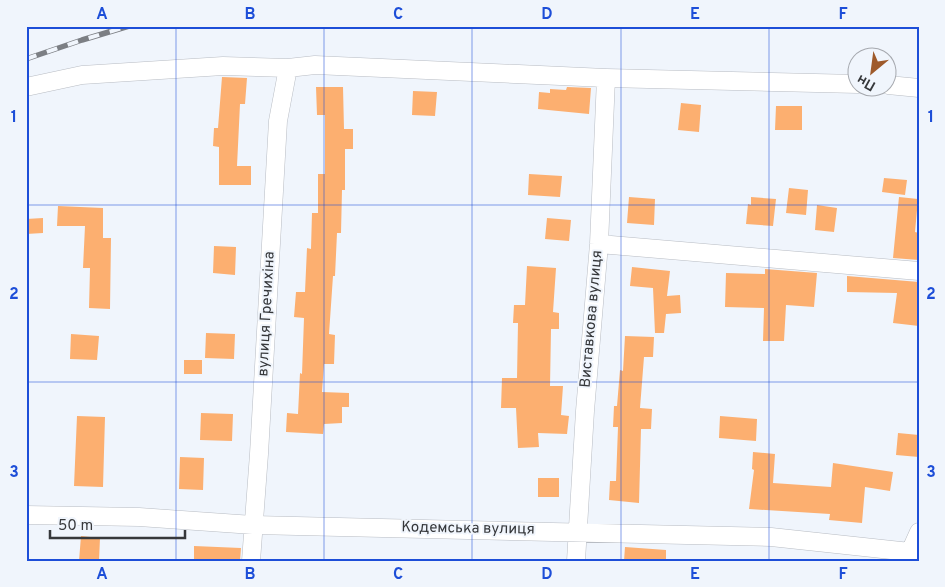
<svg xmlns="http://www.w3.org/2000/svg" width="945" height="587" font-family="Overpass,sans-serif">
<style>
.building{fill:#fcaf70}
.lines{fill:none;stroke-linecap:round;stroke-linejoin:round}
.street-casing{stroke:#b8bcc3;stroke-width:19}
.street{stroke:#fff;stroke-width:18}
.rail-casing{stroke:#7c7f84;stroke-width:5.5}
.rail{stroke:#f0f5fc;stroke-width:4;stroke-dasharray:11;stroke-linecap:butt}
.grid{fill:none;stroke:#1d4ed8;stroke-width:1;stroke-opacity:0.55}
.labels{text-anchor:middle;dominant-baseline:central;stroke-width:4;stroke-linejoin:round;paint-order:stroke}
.street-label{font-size:15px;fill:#36383b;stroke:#f0f5fc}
.neatline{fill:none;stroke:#1d4ed8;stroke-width:2}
.grid-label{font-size:16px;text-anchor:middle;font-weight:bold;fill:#1d4ed8}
</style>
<rect width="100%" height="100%" fill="#f0f5fc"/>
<path class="building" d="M 222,77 L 247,78 L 245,104 L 240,104 L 237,166 L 251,166 L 251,185 L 219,185 L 219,147 L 213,146 L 214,128 L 218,128 Z
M 316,87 L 343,87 L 344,129 L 353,129 L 353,149 L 345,149 L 345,190 L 342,190 L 341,233 L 337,233 L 335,276 L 333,276 L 329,334 L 335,335 L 334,364 L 324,364 L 322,392 L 349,393 L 349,407 L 342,407 L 342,423 L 324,424 L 323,434 L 286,432 L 287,413 L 298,414 L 300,373 L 302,374 L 304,318 L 294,317 L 296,292 L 305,292 L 307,248 L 311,249 L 312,213 L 318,213 L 318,174 L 325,174 L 325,115 L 317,115 Z
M 567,87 L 591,88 L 589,114 L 538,109 L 539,92 L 550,93 L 550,89 L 566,90 Z
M 413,91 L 437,92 L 435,116 L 412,115 Z
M 681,103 L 701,105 L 699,132 L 678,130 Z
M 776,106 L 802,106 L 802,130 L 775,130 Z
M 529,174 L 562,176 L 560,197 L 528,195 Z
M 884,178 L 907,180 L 905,195 L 882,192 Z
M 789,188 L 808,190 L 806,215 L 786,213 Z
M 629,197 L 655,199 L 654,225 L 627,223 Z
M 751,197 L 776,199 L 773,226 L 746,224 L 748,204 L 751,205 Z
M 899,197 L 918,199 L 915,232 L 919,233 L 919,260 L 893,258 Z
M 817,205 L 837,208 L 834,232 L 815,230 Z
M 58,206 L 103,208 L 103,238 L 111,238 L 110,309 L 89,308 L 90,268 L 83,268 L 85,226 L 57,226 Z
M 43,218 L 43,233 L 26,234 L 26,219 Z
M 547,218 L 571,220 L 569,241 L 545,239 Z
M 214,246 L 236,247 L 235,275 L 213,273 Z
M 527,266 L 556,268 L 553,312 L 559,313 L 559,329 L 551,329 L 550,386 L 563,386 L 561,415 L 569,416 L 567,434 L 538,433 L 539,447 L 518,448 L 516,408 L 501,408 L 502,378 L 517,378 L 518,323 L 513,323 L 514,305 L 525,305 Z
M 632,267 L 670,271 L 667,296 L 680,295 L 681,313 L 666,314 L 664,333 L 655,333 L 653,288 L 630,286 Z
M 765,269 L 817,273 L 814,307 L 786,305 L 784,341 L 763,341 L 764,308 L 725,307 L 726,273 L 765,274 Z
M 847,276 L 919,282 L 919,326 L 893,323 L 897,293 L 847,292 Z
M 206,333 L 235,334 L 234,359 L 205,358 Z
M 71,334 L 99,336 L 97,360 L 70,359 Z
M 625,336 L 654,337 L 653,357 L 644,357 L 640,408 L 652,409 L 651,429 L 641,429 L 639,503 L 609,500 L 610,481 L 616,481 L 618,427 L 613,427 L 614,406 L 617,406 L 620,370 L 623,371 Z
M 184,360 L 202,360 L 202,374 L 184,374 Z
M 201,413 L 233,414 L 232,441 L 200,440 Z
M 77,416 L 105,417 L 103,487 L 74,486 Z
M 720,416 L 757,419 L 756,441 L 719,438 Z
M 898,433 L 919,435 L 919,457 L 896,455 Z
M 753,452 L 775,454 L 773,483 L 831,487 L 833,463 L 893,472 L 890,491 L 865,487 L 862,523 L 829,520 L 830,514 L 749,509 L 754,470 L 752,469 Z
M 180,457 L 204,458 L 203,490 L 179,489 Z
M 538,478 L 559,478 L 559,497 L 538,497 Z
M 81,536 L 100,538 L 99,561 L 79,561 Z
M 194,546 L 241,548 L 240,561 L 194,561 Z
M 625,547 L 666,550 L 666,561 L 624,561 Z"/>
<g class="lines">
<defs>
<path id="street" d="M 888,85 L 919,88
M 26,87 L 82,75 L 223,66 L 288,68 L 315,65 L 606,78 L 858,84
M 599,244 L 919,271
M 26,515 L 139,517 L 253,525 L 771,537 L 910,552
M 251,561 L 259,454 L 278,121 L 288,68
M 576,561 L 585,411 L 599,244 L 606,78
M 906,561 L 919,532"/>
</defs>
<use href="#street" class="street-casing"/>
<use href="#street" class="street"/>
<defs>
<path id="rail" d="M 26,59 L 82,40 L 129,26"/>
</defs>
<use href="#rail" class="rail-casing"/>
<use href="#rail" class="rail"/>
</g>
<path class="grid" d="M 176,26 L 176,561M 324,26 L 324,561M 472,26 L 472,561M 621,26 L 621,561M 769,26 L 769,561M 26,205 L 919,205M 26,382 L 919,382"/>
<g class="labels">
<g class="street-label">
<text transform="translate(267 314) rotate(-87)">вулиця Гречихіна</text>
<text transform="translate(592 319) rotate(-85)">Виставкова вулиця</text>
<text transform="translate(468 529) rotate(1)">Кодемська вулиця</text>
</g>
</g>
<rect width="945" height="587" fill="none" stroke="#f0f5fc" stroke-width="55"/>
<g transform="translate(872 72) rotate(209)"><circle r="24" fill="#f0f5fc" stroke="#a6a9af"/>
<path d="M0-4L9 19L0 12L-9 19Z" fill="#9e5a2b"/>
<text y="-8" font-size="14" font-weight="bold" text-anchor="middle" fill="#36383b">Пн</text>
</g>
<path d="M50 530v8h135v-8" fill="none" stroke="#36383b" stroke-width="2.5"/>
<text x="58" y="530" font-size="15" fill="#36383b" stroke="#f0f5fc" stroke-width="4" paint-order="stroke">50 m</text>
<rect x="28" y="28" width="890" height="532" class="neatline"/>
<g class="grid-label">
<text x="102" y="19">A</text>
<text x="250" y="19">B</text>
<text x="398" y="19">C</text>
<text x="547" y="19">D</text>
<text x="695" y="19">E</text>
<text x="843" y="19">F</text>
<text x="14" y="122">1</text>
<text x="931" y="122">1</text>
<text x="14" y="299">2</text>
<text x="931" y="299">2</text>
<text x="14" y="477">3</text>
<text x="931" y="477">3</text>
<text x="102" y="579">A</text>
<text x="250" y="579">B</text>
<text x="398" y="579">C</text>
<text x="547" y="579">D</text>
<text x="695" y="579">E</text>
<text x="843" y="579">F</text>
</g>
</svg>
